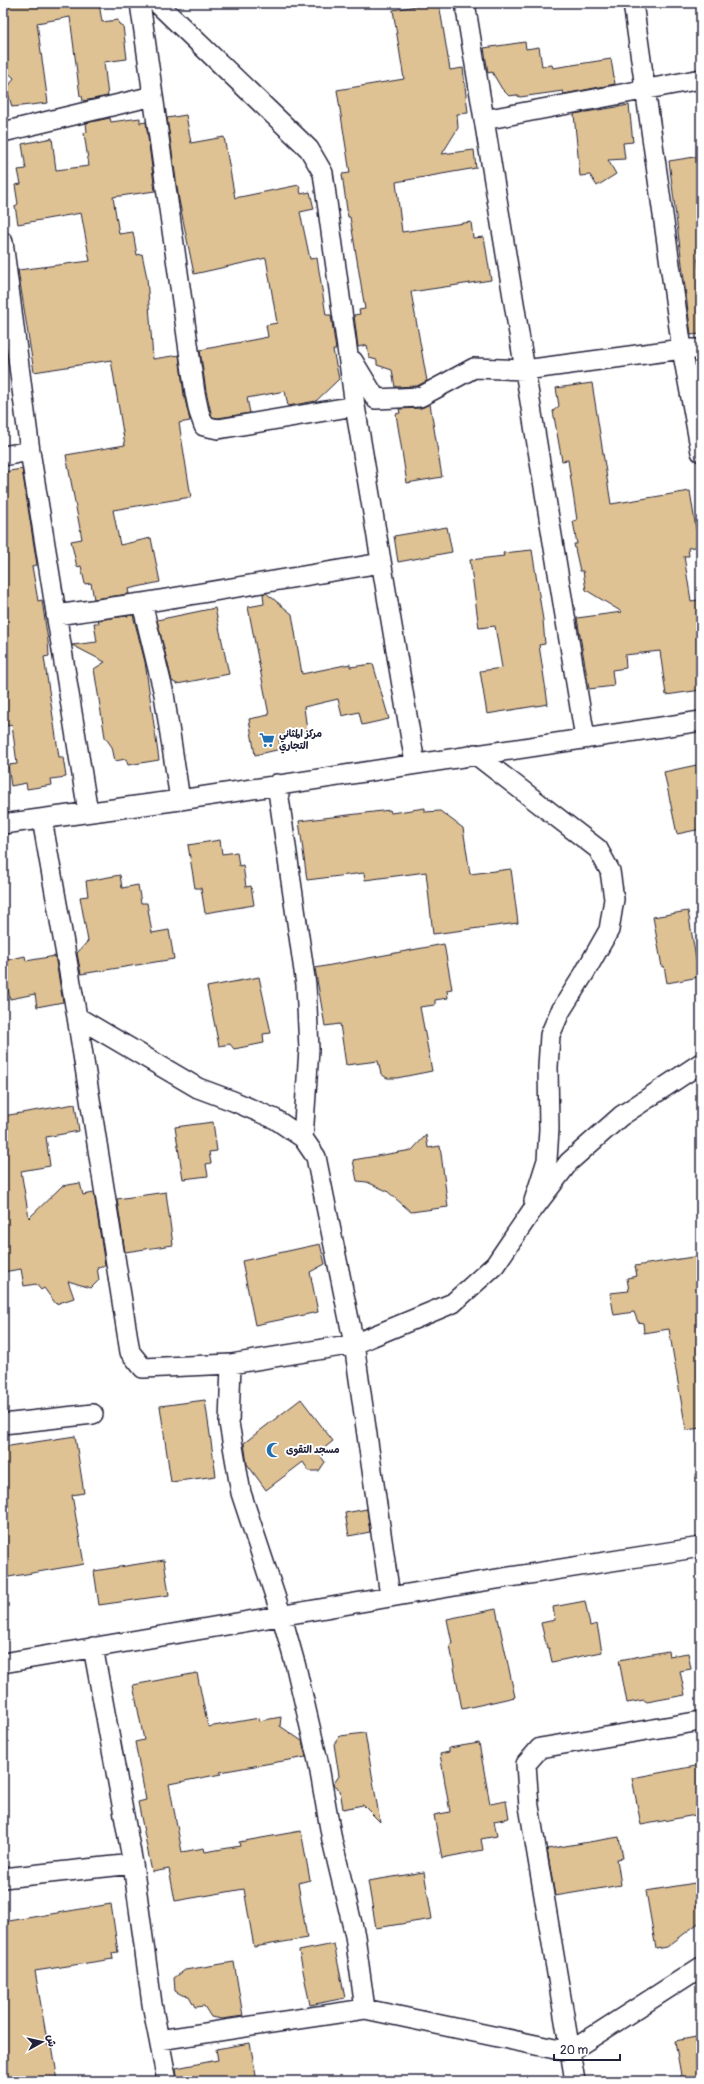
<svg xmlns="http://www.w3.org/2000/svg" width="704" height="2084" font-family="Pangolin,'Playpen Sans Arabic',sans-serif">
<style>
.building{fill:#dfc293;stroke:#22223b}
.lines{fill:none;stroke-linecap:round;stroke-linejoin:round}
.street-casing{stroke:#22223b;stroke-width:22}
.street{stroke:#fff;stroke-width:19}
.labels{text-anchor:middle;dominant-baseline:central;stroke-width:4;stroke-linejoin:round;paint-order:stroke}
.poi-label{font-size:10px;font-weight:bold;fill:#22223b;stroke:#fff;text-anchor:start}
</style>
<rect width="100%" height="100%" fill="#fff"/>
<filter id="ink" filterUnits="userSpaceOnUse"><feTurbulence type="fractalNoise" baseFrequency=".025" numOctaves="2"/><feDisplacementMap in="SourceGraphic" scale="8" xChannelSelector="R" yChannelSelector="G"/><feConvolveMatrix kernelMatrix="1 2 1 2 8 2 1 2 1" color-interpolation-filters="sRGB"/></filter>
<g filter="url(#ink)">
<path class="building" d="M 3,3 L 99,3 L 102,22 L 118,20 L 119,24 L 123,26 L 127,59 L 104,62 L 108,96 L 83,101 L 82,96 L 80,96 L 70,17 L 37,23 L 48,103 L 12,107 L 7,89 L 14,78 L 3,68 Z
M 434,3 L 439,3 L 450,70 L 463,68 L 468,113 L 457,114 L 458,128 L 442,154 L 474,150 L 476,168 L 396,182 L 402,232 L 471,222 L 473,238 L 484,237 L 491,280 L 411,292 L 427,381 L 417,386 L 395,387 L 392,370 L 377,365 L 377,360 L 369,358 L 367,345 L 358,347 L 354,315 L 360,314 L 359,310 L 365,309 L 350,217 L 348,217 L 342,174 L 350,173 L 337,90 L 404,79 L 393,10 Z
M 525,42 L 526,49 L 539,47 L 542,66 L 552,65 L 553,68 L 611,59 L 615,84 L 564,94 L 563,91 L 520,97 L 516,95 L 509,96 L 502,89 L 492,72 L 488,73 L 484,48 Z
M 629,105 L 633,142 L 623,143 L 625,159 L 608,160 L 616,174 L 597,186 L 590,175 L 580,176 L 574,114 Z
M 186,115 L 191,143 L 224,137 L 235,198 L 299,185 L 301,194 L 310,192 L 314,209 L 300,212 L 310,259 L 317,258 L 326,315 L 331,315 L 336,350 L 333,350 L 339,379 L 316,401 L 288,406 L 285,391 L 247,398 L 250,413 L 218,418 L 212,417 L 206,391 L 200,350 L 268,337 L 266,325 L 277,323 L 266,258 L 194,274 L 179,200 L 167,118 Z
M 110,118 L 111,122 L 140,118 L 140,123 L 146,122 L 155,191 L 113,197 L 119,234 L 133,232 L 137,255 L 142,254 L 147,278 L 153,359 L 179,355 L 184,395 L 190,421 L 179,423 L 191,497 L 113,510 L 120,545 L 151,538 L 160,582 L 128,589 L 129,594 L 94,599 L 91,583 L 85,584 L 81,566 L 77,567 L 71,541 L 82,539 L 66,455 L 125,445 L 111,360 L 34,372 L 18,270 L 90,261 L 81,213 L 18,224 L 15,206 L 18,204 L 15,185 L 21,184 L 18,170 L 26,169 L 22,144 L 52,138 L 56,170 L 89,166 L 84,133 L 87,132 L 86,123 Z
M 701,156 L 701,258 L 698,259 L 701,278 L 701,334 L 691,335 L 669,161 Z
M 592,383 L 611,504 L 690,491 L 696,529 L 699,529 L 701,546 L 688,548 L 689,556 L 684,556 L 691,601 L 698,600 L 699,604 L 701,604 L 701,690 L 666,695 L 660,651 L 625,655 L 626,668 L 612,670 L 614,686 L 589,689 L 577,618 L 622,612 L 586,590 L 583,571 L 580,571 L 574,544 L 577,544 L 573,521 L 577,520 L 568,460 L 562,461 L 553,411 L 559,406 L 556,388 Z
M 430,404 L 442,477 L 407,483 L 396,414 L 400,413 L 399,409 L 421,408 Z
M 22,469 L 37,565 L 32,566 L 38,601 L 42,600 L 48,641 L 49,656 L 44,657 L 59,757 L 63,757 L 66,777 L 51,779 L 52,785 L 27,789 L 26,783 L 11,786 L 8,765 L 17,764 L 12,725 L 7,726 L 3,701 L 3,691 L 8,691 L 3,657 L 3,472 Z
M 447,527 L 452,552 L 398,562 L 394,536 Z
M 532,550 L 543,620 L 545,644 L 539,645 L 548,704 L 487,714 L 480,671 L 502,668 L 495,626 L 479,628 L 470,560 L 504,556 L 503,553 Z
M 266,593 L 292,614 L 302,674 L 350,664 L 350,667 L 373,664 L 389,719 L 362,725 L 359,712 L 342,716 L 338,699 L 304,707 L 307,731 L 278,736 L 281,749 L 255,755 L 249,719 L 269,715 L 248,607 L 264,604 L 263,594 Z
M 215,608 L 229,674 L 177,684 L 172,681 L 157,620 Z
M 133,615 L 145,662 L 159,760 L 128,765 L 126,759 L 115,761 L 112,747 L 105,737 L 94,669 L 105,662 L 72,645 L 97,642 L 94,623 L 99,623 L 98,620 Z
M 701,764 L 701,829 L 677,834 L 664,772 Z
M 425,808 L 425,812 L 440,811 L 463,828 L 470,874 L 511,869 L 518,923 L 433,934 L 426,872 L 365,880 L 364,873 L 307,880 L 299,821 L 390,810 L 391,813 Z
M 220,840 L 222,854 L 237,852 L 239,866 L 243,865 L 246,887 L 251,886 L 254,905 L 205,913 L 201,888 L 195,888 L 188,845 Z
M 120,875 L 122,888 L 138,885 L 141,903 L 147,903 L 152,933 L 169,930 L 174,959 L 81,974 L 77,953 L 88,941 L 80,897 L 88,896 L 86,881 Z
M 688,911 L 699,977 L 667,983 L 664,966 L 662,967 L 653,917 Z
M 444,944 L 452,989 L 447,990 L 448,998 L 435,1000 L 435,1005 L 420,1007 L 432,1071 L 397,1078 L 387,1078 L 381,1074 L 378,1061 L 346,1065 L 340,1024 L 325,1026 L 315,968 Z
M 25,956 L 26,961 L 55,956 L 63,1002 L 37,1007 L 35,994 L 10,999 L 3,961 Z
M 259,977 L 271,1033 L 263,1034 L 264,1043 L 234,1049 L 230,1044 L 219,1046 L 207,987 Z
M 75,1104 L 79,1131 L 46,1137 L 50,1166 L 21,1171 L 29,1218 L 62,1186 L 80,1183 L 83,1195 L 94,1193 L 105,1266 L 97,1267 L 99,1280 L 91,1288 L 68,1281 L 74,1298 L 56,1304 L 44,1288 L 41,1290 L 36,1284 L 24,1286 L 21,1269 L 3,1272 L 3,1116 Z
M 213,1122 L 217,1151 L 209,1152 L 211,1163 L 206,1164 L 208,1176 L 183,1179 L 175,1127 Z
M 426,1135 L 428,1148 L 440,1146 L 448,1207 L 411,1212 L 387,1191 L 367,1182 L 357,1181 L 353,1160 L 412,1150 Z
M 166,1192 L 173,1245 L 125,1252 L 117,1199 Z
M 320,1244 L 325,1264 L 310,1272 L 318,1312 L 255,1325 L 242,1261 Z
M 699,1256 L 701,1268 L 701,1428 L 686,1430 L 669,1329 L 644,1333 L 643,1323 L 638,1322 L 634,1312 L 614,1315 L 610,1293 L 629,1291 L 627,1278 L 637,1276 L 635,1266 Z
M 301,1399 L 333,1441 L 318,1453 L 325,1462 L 319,1471 L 309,1471 L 303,1462 L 266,1490 L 247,1464 L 244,1443 Z
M 205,1400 L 216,1476 L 171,1482 L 160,1406 Z
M 75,1436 L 84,1493 L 72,1495 L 84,1564 L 3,1578 L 3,1447 Z
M 367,1509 L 370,1532 L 349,1536 L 345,1513 Z
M 164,1560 L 169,1595 L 99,1605 L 94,1571 Z
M 585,1601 L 590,1626 L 597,1624 L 602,1652 L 552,1662 L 549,1648 L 547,1648 L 541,1623 L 555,1620 L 553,1607 Z
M 496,1609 L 515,1697 L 462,1709 L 450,1646 L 452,1643 L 447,1619 Z
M 668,1651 L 669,1656 L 688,1653 L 691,1669 L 680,1671 L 685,1695 L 647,1702 L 644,1700 L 627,1703 L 619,1660 Z
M 197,1673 L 208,1727 L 259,1718 L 259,1721 L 281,1717 L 280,1726 L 302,1741 L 306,1757 L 220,1772 L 221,1774 L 169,1784 L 182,1852 L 204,1848 L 205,1852 L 240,1846 L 239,1842 L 301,1831 L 310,1880 L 298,1883 L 307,1938 L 254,1947 L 244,1889 L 175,1901 L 169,1869 L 152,1872 L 138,1802 L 146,1800 L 135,1742 L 144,1740 L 133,1685 Z
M 365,1733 L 380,1822 L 363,1805 L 343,1809 L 340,1790 L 333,1785 L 339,1776 L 334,1744 L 340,1736 Z
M 479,1743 L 490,1804 L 506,1801 L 509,1818 L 494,1821 L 497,1836 L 481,1839 L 483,1850 L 442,1858 L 434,1815 L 450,1812 L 440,1754 L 449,1752 L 449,1748 Z
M 701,1765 L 701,1814 L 641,1825 L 632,1778 Z
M 619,1837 L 623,1858 L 617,1859 L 621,1885 L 555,1896 L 547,1849 Z
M 424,1872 L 432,1919 L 376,1928 L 368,1881 Z
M 701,1882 L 701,1921 L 667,1947 L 656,1949 L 646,1891 Z
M 111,1904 L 118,1952 L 112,1953 L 113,1959 L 35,1971 L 48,2046 L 52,2045 L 58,2081 L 3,2081 L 3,1922 Z
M 334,1944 L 345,1998 L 310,2005 L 299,1951 Z
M 234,1962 L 243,2016 L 222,2019 L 211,2017 L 204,2006 L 195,2007 L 189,1996 L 182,1995 L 175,1991 L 174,1978 L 185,1970 Z
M 701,2036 L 701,2081 L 682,2081 L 675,2041 Z
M 250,2043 L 257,2081 L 178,2081 L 176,2068 L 218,2060 L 216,2049 Z"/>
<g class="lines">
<defs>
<path id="street" d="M 140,3 L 195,393 L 199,412 L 204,426 L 218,429 L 355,406
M 157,3 L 309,149 L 323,173 L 355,406 L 415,763
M 465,3 L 585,738
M 633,3 L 682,349 L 701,452
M 484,120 L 701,79
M 3,132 L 153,96
M 3,242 L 30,451 L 88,812
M 353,361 L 376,399 L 420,397 L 474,368 L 525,370 L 682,349 L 701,349
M 3,456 L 30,451
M 142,603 L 164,694 L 180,800
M 56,615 L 142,603 L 381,563
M 475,754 L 598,849 L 610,871 L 614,899 L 609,930 L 584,974 L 560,1012 L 550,1035 L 548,1067 L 549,1129 L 547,1160 L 534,1201
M 277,784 L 306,985 L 309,1049 L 303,1138
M 42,819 L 77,1017 L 130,1352 L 143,1368 L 231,1364 L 354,1344 L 453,1303 L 495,1265 L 531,1212 L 569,1162 L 621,1116 L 701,1063
M 3,824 L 180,800 L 701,721
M 77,1017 L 198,1088 L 233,1101 L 275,1119 L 303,1138 L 316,1157 L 354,1344 L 390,1596
M 231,1364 L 229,1423 L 241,1493 L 282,1617 L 296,1667 L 318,1761 L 332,1840 L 355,1936 L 365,2009
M 3,1424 L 93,1414
M 3,1663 L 478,1582 L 701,1547
M 133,1864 L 152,2004 L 167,2081
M 3,1878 L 133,1864 L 93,1647
M 159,2040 L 365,2009 L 569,2052 L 701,1967
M 575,2081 L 529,1806 L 526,1764 L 540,1748 L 701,1721"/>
</defs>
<use href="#street" class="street-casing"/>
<use href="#street" class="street"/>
</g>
</g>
<defs>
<symbol id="supermarket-bare" viewBox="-9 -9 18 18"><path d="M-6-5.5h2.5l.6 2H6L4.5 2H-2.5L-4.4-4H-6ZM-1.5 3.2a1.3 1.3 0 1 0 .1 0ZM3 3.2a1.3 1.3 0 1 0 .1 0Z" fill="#1f6fb2" stroke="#fff" stroke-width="2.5" paint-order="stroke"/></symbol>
<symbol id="mosque-bare" viewBox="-9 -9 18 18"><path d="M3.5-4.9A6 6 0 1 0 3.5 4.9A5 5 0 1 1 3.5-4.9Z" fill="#1f6fb2" stroke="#fff" stroke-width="2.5" paint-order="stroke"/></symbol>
</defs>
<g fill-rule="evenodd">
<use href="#supermarket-bare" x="256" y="729" width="22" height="22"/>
<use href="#mosque-bare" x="263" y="1439" width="22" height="22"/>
</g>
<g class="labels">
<g class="poi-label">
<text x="279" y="734">مركز المثاني<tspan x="279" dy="12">التجاري</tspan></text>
<text x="286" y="1450">مسجد التقوى</text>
</g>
</g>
<rect width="704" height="2084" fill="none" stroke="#fff" stroke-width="16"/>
<rect x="8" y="8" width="688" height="2068" fill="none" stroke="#22223b" stroke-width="1.5" filter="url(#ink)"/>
<g transform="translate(42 2042) rotate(82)" stroke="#ffffff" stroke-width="3" paint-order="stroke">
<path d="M0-3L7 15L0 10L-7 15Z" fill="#22223b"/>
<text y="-6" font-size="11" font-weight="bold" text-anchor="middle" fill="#22223b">ش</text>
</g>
<path d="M554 2054v6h66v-6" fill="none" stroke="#22223b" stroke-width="2"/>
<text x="560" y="2054" font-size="12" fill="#22223b" stroke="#ffffff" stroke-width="3" paint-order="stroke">20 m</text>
</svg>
